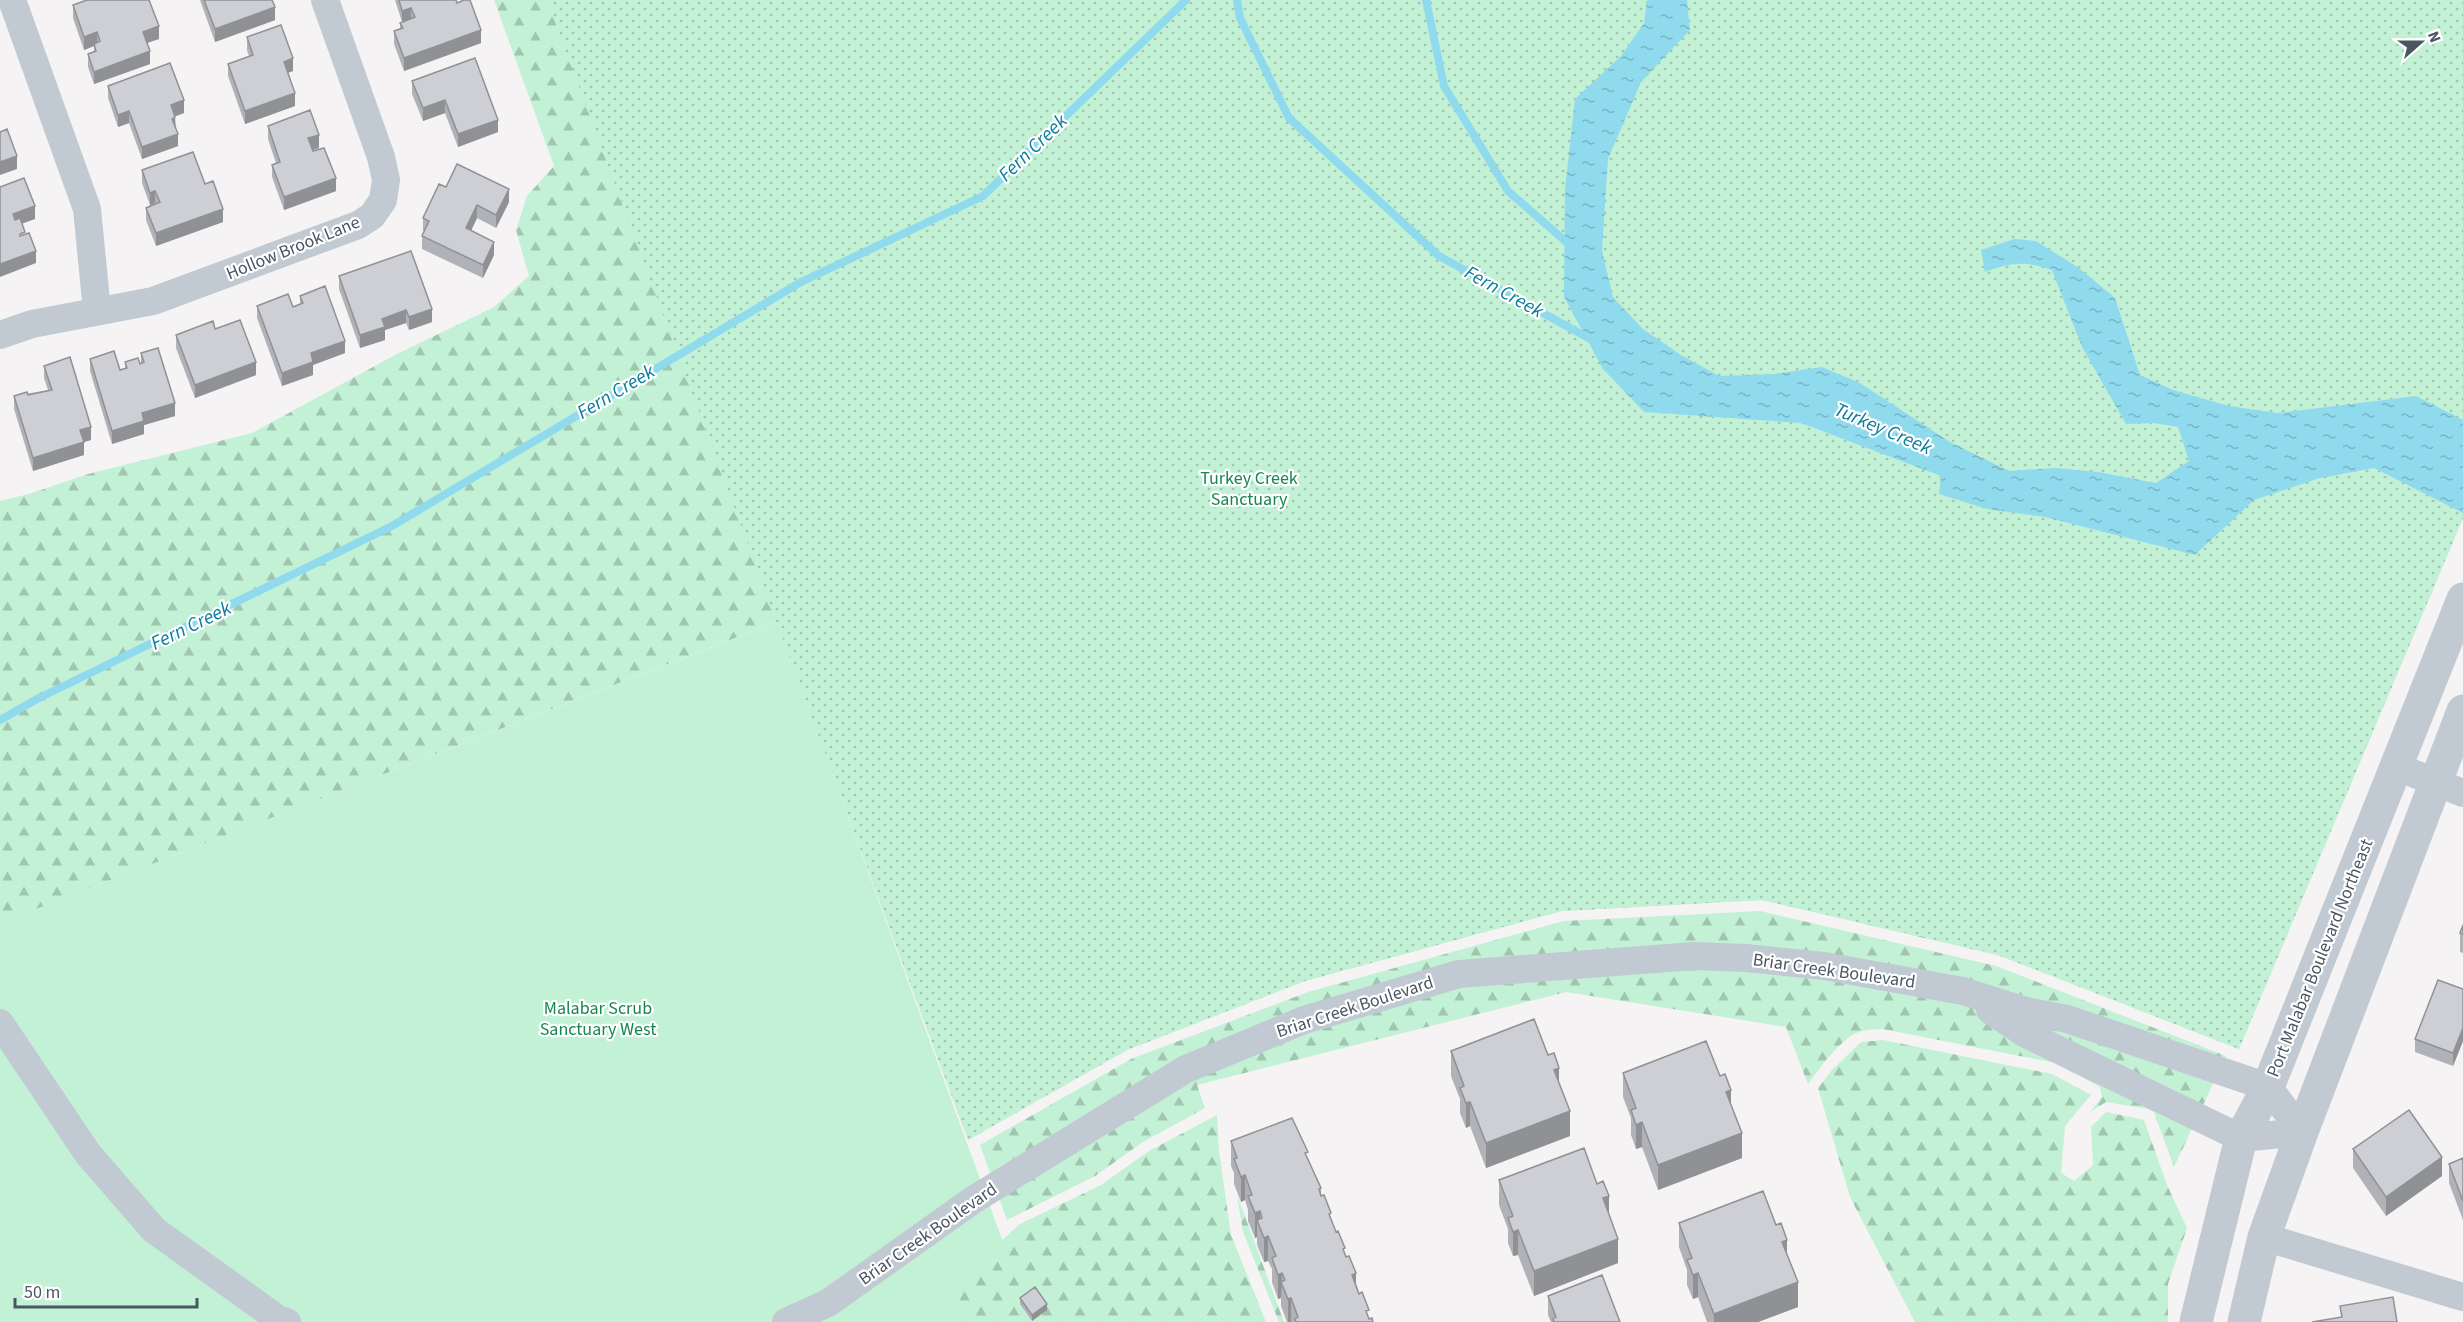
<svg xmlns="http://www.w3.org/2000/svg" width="2463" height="1322" font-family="'Source Sans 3',sans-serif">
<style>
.green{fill:#c3f1d5}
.forest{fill:url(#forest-firs)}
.park{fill:url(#park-dots)}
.water{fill:url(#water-ripples)}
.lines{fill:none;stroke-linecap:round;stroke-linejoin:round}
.stream{stroke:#90daee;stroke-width:8}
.minor{stroke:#c1cad2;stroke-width:28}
.tertiary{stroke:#c1cad2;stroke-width:33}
.wall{fill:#b0b2b7}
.shaded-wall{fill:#909195}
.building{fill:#cdcfd5;stroke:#909195;stroke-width:1.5}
.labels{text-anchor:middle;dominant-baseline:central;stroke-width:4.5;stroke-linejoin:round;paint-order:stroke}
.street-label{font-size:18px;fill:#4a5661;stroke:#fff}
.park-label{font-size:18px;fill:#17864f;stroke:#fff}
.water-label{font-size:20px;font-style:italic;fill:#0c7c9b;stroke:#fff}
</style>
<defs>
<pattern id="forest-firs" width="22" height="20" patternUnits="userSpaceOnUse" patternTransform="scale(1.5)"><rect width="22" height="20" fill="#c3f1d5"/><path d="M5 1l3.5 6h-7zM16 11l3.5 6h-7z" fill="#a0c6b0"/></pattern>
<pattern id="park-dots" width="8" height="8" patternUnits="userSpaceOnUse" patternTransform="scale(1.5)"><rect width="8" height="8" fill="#c3f1d5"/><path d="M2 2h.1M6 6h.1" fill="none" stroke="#a0c6b0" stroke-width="1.8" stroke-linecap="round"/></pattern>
<pattern id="water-ripples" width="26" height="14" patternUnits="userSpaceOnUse" patternTransform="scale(1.5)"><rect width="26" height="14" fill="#90daee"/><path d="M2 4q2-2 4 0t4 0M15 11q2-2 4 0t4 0" fill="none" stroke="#78b4c4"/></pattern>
</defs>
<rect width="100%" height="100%" fill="#f5f3f3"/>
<path class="green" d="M 777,622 L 1031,1319 L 1024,1322 L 0,1322 L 0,923 Z"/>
<path class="forest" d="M 494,0 L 1647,0 L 2463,518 L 2239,1049 L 2001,956 L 1762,900 L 1562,911 L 1305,981 L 1127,1050 L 968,1140 L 776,622 L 0,923 L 0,501 L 29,494 L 88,474 L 252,433 L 395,355 L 494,307 L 529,276 L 516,230 L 527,196 L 554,166 Z
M 1760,911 L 1996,966 L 2226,1056 L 2174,1167 L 2154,1112 L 2148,1109 L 2106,1102 L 2090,1112 L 2102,1097 L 2100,1087 L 2055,1063 L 1883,1029 C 1876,1030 1866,1029 1859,1032 C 1841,1038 1819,1069 1808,1084 L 1786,1027 L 1566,992 L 1197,1085 L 1205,1108 L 1143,1142 L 1095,1176 L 1007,1220 L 980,1145 L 1131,1059 L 1308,992 L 1564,921 Z
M 1883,1040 L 2052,1074 L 2091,1095 L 2065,1126 L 2061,1173 L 2074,1181 L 2093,1165 L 2091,1127 L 2106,1112 L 2144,1120 L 2167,1185 L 2187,1228 L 2168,1284 L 2168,1322 L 1915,1322 L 1850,1197 L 1818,1088 L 1832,1070 L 1861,1042 Z
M 1217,1115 L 1219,1151 L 1231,1235 L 1266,1322 L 953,1322 L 953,1304 L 966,1273 L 1020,1224 L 1101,1185 L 1149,1151 Z
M 1237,1195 L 1284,1322 L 1279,1322 L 1243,1232 Z"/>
<path class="park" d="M 547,0 L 2463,0 L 2463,518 L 2239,1049 L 1990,952 L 1762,900 L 1562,911 L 1305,981 L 1127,1050 L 968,1140 Z"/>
<path class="water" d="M 1647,0 L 1687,0 L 1690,30 L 1641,82 L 1608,159 L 1602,251 L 1613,297 L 1643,329 L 1681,355 L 1719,376 L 1774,374 L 1822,367 L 1860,383 L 1950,442 L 2009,471 L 2055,468 L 2098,472 L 2156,483 L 2189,461 L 2178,427 L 2154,423 L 2126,424 L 2082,347 L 2052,270 C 2024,261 2013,262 1985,272 L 1981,250 L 2015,239 L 2036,241 L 2079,268 L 2115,298 L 2140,375 L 2173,390 L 2229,406 L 2277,413 L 2416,396 L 2463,420 L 2463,513 L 2374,468 L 2320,478 L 2254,500 L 2195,555 L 2045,517 L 1987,509 L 1939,494 L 1941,476 L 1801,423 L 1644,412 L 1603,369 L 1564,297 L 1565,189 L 1575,99 L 1621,56 L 1644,23 Z"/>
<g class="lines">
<path class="stream" d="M 1237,0 L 1240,18 L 1289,118 L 1439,256 L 1592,340
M 1426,0 L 1444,86 L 1508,191 L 1572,247
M 0,720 L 39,698 L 392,526 L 801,282 L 983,196 L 1186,0"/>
<path class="minor" d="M 12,0 L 87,209 L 97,311
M 0,335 L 32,324 L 153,301 L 358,225 L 372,216 L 383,200 L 386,180 L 381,157 L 325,0
M 2397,767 L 2463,793
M 1990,1010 L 2026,1034 L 2241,1138 L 2302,1132
M 0,1023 L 88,1154 L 154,1230 L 278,1319 L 287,1322
M 2264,1237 L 2463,1297
M 786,1322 L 828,1303 L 973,1200 L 1186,1069 L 1304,1020 L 1459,974 L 1694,956 L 1746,958 L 1824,966 L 1963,991 L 2026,1011 L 2067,1019 L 2268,1087 L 2302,1132"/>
<path class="tertiary" d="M 2196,1322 L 2241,1138 L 2268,1087 L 2463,599
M 2244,1322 L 2264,1237 L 2302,1132 L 2463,711"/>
</g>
<path class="wall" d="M 200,0 L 272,0 L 275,20 L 215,42 Z
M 395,0 L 456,0 L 481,43 L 404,71 L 394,44 L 394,31 L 400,29 L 400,23 L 402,22 Z
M 73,5 L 159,39 L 147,43 L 150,64 L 94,84 L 88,67 L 88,54 L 94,52 L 94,46 L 84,50 L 73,18 Z
M 247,37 L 293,71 L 288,73 L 295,106 L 245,124 L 228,76 L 228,64 L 249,56 L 247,50 Z
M 412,81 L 498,132 L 458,147 L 445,113 L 423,121 L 412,94 Z
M 108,86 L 184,113 L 175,116 L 178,146 L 142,159 L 129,123 L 118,127 L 108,98 Z
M 268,126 L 319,148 L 313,150 L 336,191 L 284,210 L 272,177 L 272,165 L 276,163 L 268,139 Z
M 142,170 L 205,184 L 223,222 L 156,246 L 146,220 L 146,208 L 155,204 L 150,205 L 142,183 Z
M 446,187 L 509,202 L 496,228 L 477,218 L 471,231 L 494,255 L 483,278 L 422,249 L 422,236 L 424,231 L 423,231 L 423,218 Z
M 339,276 L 432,322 L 409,330 L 406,323 L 385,330 L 385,340 L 360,348 L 339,289 Z
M 300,296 L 345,353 L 313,365 L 313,375 L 282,386 L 257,318 L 257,306 L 293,307 L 300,304 Z
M 215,329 L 256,375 L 195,398 L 176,348 L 176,335 Z
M 141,353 L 175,416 L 144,425 L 144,434 L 112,444 L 90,371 L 90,359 L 120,370 L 125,368 L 125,362 L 141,363 Z
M 44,366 L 91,440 L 84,442 L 84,455 L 33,471 L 14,409 L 14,396 L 48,390 L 44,378 Z
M 2463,925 L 2463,953 L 2460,952 L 2460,933 Z
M 2463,989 L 2463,1041 L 2453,1066 L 2415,1052 L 2415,1039 Z
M 1451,1051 L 1559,1085 L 1570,1136 L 1486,1168 L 1470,1126 L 1466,1128 L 1460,1113 L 1460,1099 L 1451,1076 Z
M 1623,1073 L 1731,1105 L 1742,1158 L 1658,1190 L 1642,1147 L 1636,1149 L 1631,1135 L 1631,1118 L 1623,1097 Z
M 1231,1141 L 1308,1159 L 1321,1188 L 1321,1196 L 1345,1255 L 1369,1319 L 1373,1322 L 1287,1322 L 1281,1306 L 1281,1298 L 1278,1299 L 1272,1282 L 1272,1269 L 1268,1261 L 1264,1262 L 1257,1245 L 1257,1237 L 1255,1238 L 1248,1221 L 1248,1210 L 1245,1200 L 1241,1202 L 1234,1184 L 1234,1173 L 1231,1166 Z
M 2353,1149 L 2442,1176 L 2386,1216 L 2353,1168 Z
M 2463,1158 L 2463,1220 L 2449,1183 L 2449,1164 Z
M 1499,1180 L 1609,1214 L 1618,1263 L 1534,1296 L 1518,1255 L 1513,1256 L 1508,1243 L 1508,1229 L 1499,1205 Z
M 1679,1223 L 1787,1254 L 1798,1307 L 1758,1322 L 1707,1322 L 1698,1297 L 1693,1299 L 1687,1285 L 1687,1270 L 1679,1247 Z
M 1548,1296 L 1620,1322 L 1551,1322 L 1548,1315 Z
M 1020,1298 L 1047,1310 L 1032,1321 L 1020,1304 Z"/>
<path class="shaded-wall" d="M 275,7 L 275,20 L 215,42 L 215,29 Z
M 411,8 L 411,21 L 402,24 L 402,11 Z
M 159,26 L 159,39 L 143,44 L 143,32 Z
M 481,30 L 481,43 L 404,71 L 404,58 Z
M 97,32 L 97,45 L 94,44 L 94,46 L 84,50 L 84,37 Z
M 150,51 L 150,64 L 94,84 L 94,72 Z
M 293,58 L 293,71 L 284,74 L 284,62 Z
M 295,93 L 295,106 L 245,124 L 245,111 Z
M 184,100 L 184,113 L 171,118 L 171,105 Z
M 445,100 L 445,113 L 423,121 L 423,108 Z
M 129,111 L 129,123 L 118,127 L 118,115 Z
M 175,117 L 175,130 L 172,119 Z
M 498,120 L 498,132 L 458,147 L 458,134 Z
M 178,134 L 178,146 L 142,159 L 142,147 Z
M 319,135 L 319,148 L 308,151 L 308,138 Z
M 17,156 L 17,169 L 0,175 L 0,162 Z
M 336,178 L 336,191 L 284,210 L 284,197 Z
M 509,189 L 509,202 L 496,228 L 496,215 Z
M 155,191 L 155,203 L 150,205 L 150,193 Z
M 477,205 L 477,218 L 466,241 L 466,228 Z
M 35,206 L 35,219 L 13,227 L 13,214 Z
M 223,209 L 223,222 L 156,246 L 156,233 Z
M 494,242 L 494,255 L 483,278 L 483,265 Z
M 36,251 L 36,263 L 0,277 L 0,264 Z
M 432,309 L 432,322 L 409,330 L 409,317 Z
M 406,310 L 406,323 L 385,330 L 385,340 L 360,348 L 360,335 L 382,319 Z
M 345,341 L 345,353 L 313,365 L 313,375 L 282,386 L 282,373 L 311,353 Z
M 256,362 L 256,375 L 195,398 L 195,385 Z
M 175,403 L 175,416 L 144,425 L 144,434 L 112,444 L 112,431 L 142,413 Z
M 91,427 L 91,440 L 80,443 L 80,430 Z
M 84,442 L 84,455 L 33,471 L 33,458 Z
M 2463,1028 L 2463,1041 L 2453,1066 L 2453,1053 Z
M 1559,1068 L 1559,1092 L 1554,1070 Z
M 1731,1090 L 1731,1115 L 1726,1092 Z
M 1470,1102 L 1470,1126 L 1466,1128 L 1466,1103 Z
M 1570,1111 L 1570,1136 L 1486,1168 L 1486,1143 Z
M 1642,1122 L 1642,1147 L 1636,1149 L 1636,1125 Z
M 1742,1133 L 1742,1158 L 1658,1190 L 1658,1165 Z
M 2442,1157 L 2442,1176 L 2386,1216 L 2386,1197 Z
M 1245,1175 L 1245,1200 L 1241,1202 L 1241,1177 Z
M 1609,1196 L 1609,1221 L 1603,1198 Z
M 1260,1211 L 1260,1227 L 1257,1220 L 1257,1237 L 1255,1238 L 1255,1213 Z
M 1518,1230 L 1518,1255 L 1513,1256 L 1513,1232 Z
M 1268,1236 L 1268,1261 L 1264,1262 L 1264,1238 Z
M 1618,1239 L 1618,1263 L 1534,1296 L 1534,1271 Z
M 1787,1240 L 1787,1265 L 1782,1242 Z
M 1282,1273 L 1281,1298 L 1278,1299 L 1278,1275 Z
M 1356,1273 L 1356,1298 L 1352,1275 Z
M 1698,1273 L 1698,1297 L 1693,1299 L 1693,1275 Z
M 1798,1282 L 1798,1307 L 1758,1322 L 1714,1322 L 1714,1314 Z
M 1291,1298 L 1291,1322 L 1288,1322 L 1288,1299 Z
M 1047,1304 L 1047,1310 L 1032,1321 L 1032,1315 Z"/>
<path class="building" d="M 87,0 L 149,0 L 159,26 L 143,32 L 150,51 L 94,72 L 88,54 L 96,51 L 94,44 L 100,41 L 97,32 L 84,37 L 73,5 Z
M 204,0 L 272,0 L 275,7 L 215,29 Z
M 399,0 L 456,0 L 457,3 L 464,0 L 470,0 L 481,30 L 404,58 L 394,31 L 403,28 L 400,23 L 415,17 L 411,8 L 402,11 Z
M 281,25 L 293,58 L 284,62 L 295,93 L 245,111 L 228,64 L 253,55 L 247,37 Z
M 475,58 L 498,120 L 458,134 L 445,100 L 423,108 L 412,81 Z
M 170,63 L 184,100 L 171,105 L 175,117 L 172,119 L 178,134 L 142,147 L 129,111 L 118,115 L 108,86 Z
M 310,110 L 319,135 L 308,138 L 313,151 L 324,148 L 336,178 L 284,197 L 272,165 L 280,162 L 268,126 Z
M 7,129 L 17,156 L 0,162 L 0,132 Z
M 193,152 L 205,184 L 213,181 L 223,209 L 156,233 L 146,208 L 160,202 L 155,191 L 150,193 L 142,170 Z
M 457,164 L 509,189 L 496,215 L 477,205 L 466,228 L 494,242 L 483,265 L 422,236 L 429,221 L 423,218 L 439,184 L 446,187 Z
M 24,178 L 35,206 L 13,214 L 15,220 L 20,218 L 25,232 L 20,234 L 20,236 L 29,233 L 36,251 L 0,264 L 0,187 Z
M 411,251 L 432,309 L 409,317 L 406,310 L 382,319 L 385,327 L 360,335 L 339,276 Z
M 325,286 L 345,341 L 311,353 L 313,362 L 282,373 L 257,306 L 288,294 L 293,307 L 303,303 L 300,296 Z
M 240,320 L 256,362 L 195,385 L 176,335 L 213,321 L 215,329 Z
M 158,348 L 175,403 L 142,413 L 144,421 L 112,431 L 90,359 L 114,351 L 120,370 L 127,368 L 125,362 L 138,358 L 140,364 L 144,362 L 141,353 Z
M 70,357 L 91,427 L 80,430 L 84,442 L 33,458 L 14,396 L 27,392 L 28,395 L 52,390 L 44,366 Z
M 2463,925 L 2463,934 L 2460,933 Z
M 2438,980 L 2463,989 L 2463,1028 L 2453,1053 L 2415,1039 Z
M 1534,1019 L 1548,1055 L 1554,1053 L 1559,1068 L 1554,1070 L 1570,1111 L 1486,1143 L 1470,1102 L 1466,1103 L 1460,1088 L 1464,1086 L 1451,1051 Z
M 1706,1041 L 1720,1076 L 1725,1074 L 1731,1090 L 1726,1092 L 1742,1133 L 1658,1165 L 1642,1122 L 1636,1125 L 1631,1110 L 1636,1108 L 1623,1073 Z
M 2409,1110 L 2442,1157 L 2386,1197 L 2353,1149 Z
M 1292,1118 L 1308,1152 L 1305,1153 L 1321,1188 L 1319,1189 L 1321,1196 L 1324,1195 L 1331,1213 L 1329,1214 L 1336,1232 L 1338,1231 L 1345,1248 L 1343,1249 L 1346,1257 L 1349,1256 L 1356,1273 L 1352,1275 L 1359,1294 L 1362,1292 L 1369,1310 L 1366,1311 L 1369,1319 L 1372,1318 L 1373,1322 L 1296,1322 L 1295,1319 L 1298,1317 L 1291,1298 L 1288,1299 L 1281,1282 L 1285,1280 L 1282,1273 L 1278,1275 L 1272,1258 L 1276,1256 L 1268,1236 L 1264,1238 L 1257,1220 L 1262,1218 L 1260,1211 L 1255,1213 L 1248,1196 L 1252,1195 L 1245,1175 L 1241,1177 L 1234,1159 L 1237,1158 L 1231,1141 Z
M 1584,1148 L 1597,1184 L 1603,1181 L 1609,1196 L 1603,1198 L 1618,1239 L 1534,1271 L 1518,1230 L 1513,1232 L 1508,1218 L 1513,1216 L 1499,1180 Z
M 2463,1158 L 2463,1201 L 2449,1164 Z
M 1763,1191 L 1776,1225 L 1781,1223 L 1787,1240 L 1782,1242 L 1798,1282 L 1714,1314 L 1698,1273 L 1693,1275 L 1687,1260 L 1692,1258 L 1679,1223 Z
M 1602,1275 L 1620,1322 L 1554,1322 L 1553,1319 L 1556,1317 L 1548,1296 Z
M 1035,1287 L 1047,1304 L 1032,1315 L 1020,1298 Z
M 2393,1297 L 2397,1322 L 2312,1322 L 2342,1317 L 2340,1306 Z"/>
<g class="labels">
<g class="street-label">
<text transform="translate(293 248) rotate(-22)">Hollow Brook Lane</text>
<text transform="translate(2320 958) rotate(-68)">Port Malabar Boulevard Northeast</text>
<text transform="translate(1834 971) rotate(8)">Briar Creek Boulevard</text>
<text transform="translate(1355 1007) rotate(-18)">Briar Creek Boulevard</text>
<text transform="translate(928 1234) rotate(-35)">Briar Creek Boulevard</text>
</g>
<g class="park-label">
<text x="1249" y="478">Turkey Creek<tspan x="1249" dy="21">Sanctuary</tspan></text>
<text x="598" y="1008">Malabar Scrub<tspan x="598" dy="21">Sanctuary West</tspan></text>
</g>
<g class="water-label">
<text transform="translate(1033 148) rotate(-44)">Fern Creek</text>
<text transform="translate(1504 292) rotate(29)">Fern Creek</text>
<text transform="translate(616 392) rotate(-31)">Fern Creek</text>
<text transform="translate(1883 429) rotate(23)">Turkey Creek</text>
<text transform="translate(191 626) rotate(-26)">Fern Creek</text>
</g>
</g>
<g transform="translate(2421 42) rotate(69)" stroke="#ffffff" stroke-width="4.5" paint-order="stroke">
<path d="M0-4.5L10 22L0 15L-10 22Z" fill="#4a5661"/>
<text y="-9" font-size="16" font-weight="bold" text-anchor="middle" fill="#4a5661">N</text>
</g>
<path d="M15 1298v9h182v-9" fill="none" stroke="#4a5661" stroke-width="3"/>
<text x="24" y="1298" font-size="18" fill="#4a5661" stroke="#ffffff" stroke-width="4.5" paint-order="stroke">50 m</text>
</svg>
